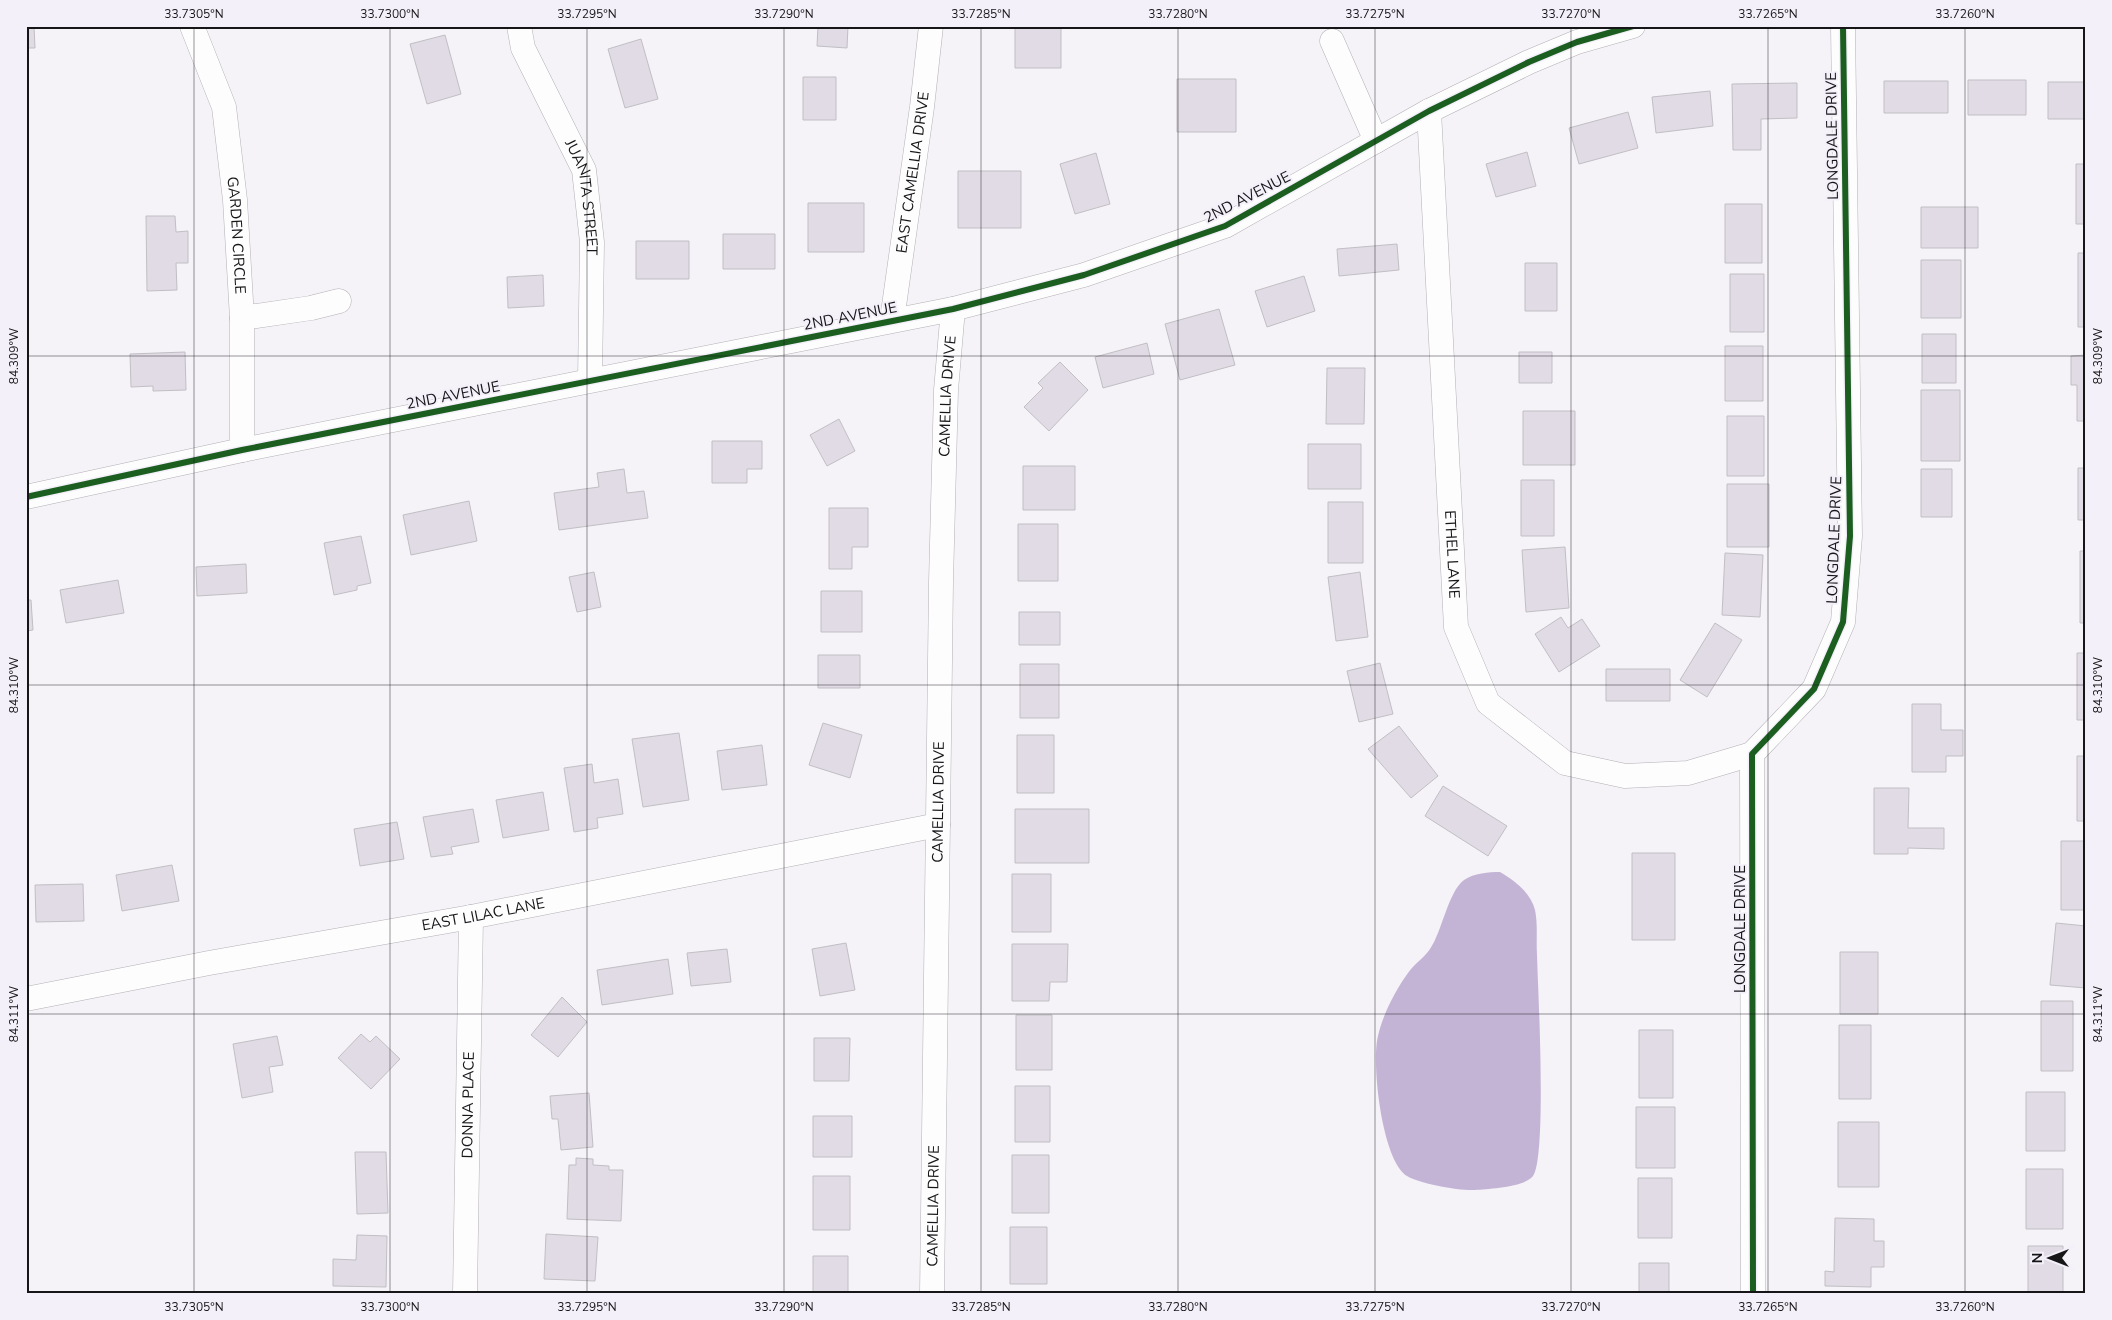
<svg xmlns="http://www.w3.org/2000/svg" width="2112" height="1320" font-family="'Nunito Sans',sans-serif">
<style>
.water{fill:#c3b4d5}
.building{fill:#e0dbe5;stroke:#c1bfc4}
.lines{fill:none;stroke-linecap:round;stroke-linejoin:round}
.minor-casing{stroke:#b3b1b5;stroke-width:25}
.minor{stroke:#fefdfe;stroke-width:24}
.cycleway-casing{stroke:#f4f0fa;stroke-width:9}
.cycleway{stroke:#1b5e20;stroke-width:6}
.ticks{fill:none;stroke:#161518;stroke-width:1;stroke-opacity:0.45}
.labels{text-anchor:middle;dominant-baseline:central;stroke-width:4;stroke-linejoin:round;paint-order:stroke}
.street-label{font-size:15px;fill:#161518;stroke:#f4f0fa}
.neatline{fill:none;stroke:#161518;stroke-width:2}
.ticks-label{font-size:12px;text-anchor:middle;fill:#161518}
</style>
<rect width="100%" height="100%" fill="#f5f2f8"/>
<path class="water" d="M 1500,872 C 1514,880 1531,893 1535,910 C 1538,924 1536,941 1537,955 C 1538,988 1547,1157 1533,1176 C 1525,1187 1489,1189 1475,1190 C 1460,1191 1420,1184 1407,1176 C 1382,1161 1371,1063 1378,1036 C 1383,1014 1395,991 1408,973 C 1414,964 1424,958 1430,949 C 1442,932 1448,892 1464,880 C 1474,873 1489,872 1500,872 Z"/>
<path class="building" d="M 26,26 L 34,26 L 35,48 L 26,48 Z
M 599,26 L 632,26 L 632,28 L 599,28 Z
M 818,26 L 848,26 L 847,48 L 817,46 Z
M 1015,26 L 1061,26 L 1061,68 L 1015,68 Z
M 445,35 L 461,94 L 427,104 L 410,44 Z
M 641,39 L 658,99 L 625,108 L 608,49 Z
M 803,77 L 836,77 L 836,120 L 803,120 Z
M 1177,79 L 1236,79 L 1236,132 L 1177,132 Z
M 1968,80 L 2026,80 L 2026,115 L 1968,115 Z
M 1884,81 L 1948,81 L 1948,113 L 1884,113 Z
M 2048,82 L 2086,82 L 2086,119 L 2048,119 Z
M 1797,83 L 1797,118 L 1761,119 L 1761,150 L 1733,150 L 1732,84 Z
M 1710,91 L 1713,126 L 1656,133 L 1652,97 Z
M 1628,112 L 1638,148 L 1579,164 L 1569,128 Z
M 1527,152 L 1536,186 L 1496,197 L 1486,164 Z
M 1096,153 L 1110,204 L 1075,214 L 1060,164 Z
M 2076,164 L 2086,164 L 2086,224 L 2076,224 Z
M 958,171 L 1021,171 L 1021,228 L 958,228 Z
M 808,203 L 864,203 L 864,252 L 808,252 Z
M 1725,204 L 1762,204 L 1762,263 L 1725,263 Z
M 1921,207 L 1978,207 L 1978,248 L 1921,248 Z
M 146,216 L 175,216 L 176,232 L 188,231 L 188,263 L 176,263 L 177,290 L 147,291 Z
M 723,234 L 775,234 L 775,269 L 723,269 Z
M 636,241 L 689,241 L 689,279 L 636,279 Z
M 1397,244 L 1399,270 L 1339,276 L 1337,249 Z
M 2078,253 L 2086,253 L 2086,327 L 2078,327 Z
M 1921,260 L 1961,260 L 1961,318 L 1921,318 Z
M 1525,263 L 1557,263 L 1557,311 L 1525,311 Z
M 1730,274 L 1764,274 L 1764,332 L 1730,332 Z
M 543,275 L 544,306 L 508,308 L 507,277 Z
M 1304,276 L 1315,311 L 1267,327 L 1255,291 Z
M 1219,309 L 1235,365 L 1180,380 L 1165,324 Z
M 1922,334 L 1956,334 L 1956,383 L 1922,383 Z
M 1147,343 L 1154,374 L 1103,388 L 1095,357 Z
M 1725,346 L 1763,346 L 1763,401 L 1725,401 Z
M 185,352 L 186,390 L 153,391 L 153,386 L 131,387 L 130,354 Z
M 1519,352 L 1552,352 L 1552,383 L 1519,383 Z
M 2086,355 L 2086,421 L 2077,421 L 2077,385 L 2071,385 L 2071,356 Z
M 1060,362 L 1088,390 L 1049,431 L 1024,407 L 1043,388 L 1038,383 Z
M 1327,368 L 1365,368 L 1364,424 L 1326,424 Z
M 1921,390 L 1960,390 L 1960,461 L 1921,461 Z
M 1523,411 L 1575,411 L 1575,465 L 1523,465 Z
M 1727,416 L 1764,416 L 1764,476 L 1727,476 Z
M 839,419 L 855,451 L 827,466 L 810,435 Z
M 712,441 L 762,441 L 762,469 L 747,469 L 747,483 L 712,483 Z
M 1308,444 L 1361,444 L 1361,489 L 1308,489 Z
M 1023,466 L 1075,466 L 1075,510 L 1023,510 Z
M 2078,468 L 2086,468 L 2086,520 L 2078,520 Z
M 624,469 L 627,493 L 644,491 L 648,518 L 559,530 L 554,493 L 599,487 L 597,473 Z
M 1921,469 L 1952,469 L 1952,517 L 1921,517 Z
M 1521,480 L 1554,480 L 1554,536 L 1521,536 Z
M 1727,484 L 1769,484 L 1769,547 L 1727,547 Z
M 469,501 L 477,541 L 411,555 L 403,515 Z
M 1328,502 L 1363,502 L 1363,563 L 1328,563 Z
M 829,508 L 868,508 L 868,547 L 852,547 L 852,569 L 829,569 Z
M 1018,524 L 1058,524 L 1058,581 L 1018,581 Z
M 361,536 L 371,583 L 357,586 L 357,590 L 334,595 L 324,543 Z
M 1565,547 L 1569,608 L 1526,612 L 1522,550 Z
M 2080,551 L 2086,551 L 2086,623 L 2080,623 Z
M 1725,553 L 1763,555 L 1760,617 L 1722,615 Z
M 246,564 L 247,593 L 197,596 L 196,567 Z
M 594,572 L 601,607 L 577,612 L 569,577 Z
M 1360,572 L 1368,637 L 1336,641 L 1328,577 Z
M 118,580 L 124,613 L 66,623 L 60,590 Z
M 821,591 L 862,591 L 862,632 L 821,632 Z
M 26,600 L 31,600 L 33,630 L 26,631 Z
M 1019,612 L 1060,612 L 1060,645 L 1019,645 Z
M 1561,617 L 1568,628 L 1582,619 L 1600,646 L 1559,672 L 1535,634 Z
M 1715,623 L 1742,640 L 1707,697 L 1680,680 Z
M 2077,653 L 2086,653 L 2086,720 L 2077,720 Z
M 818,655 L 860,655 L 860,688 L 818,688 Z
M 1380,663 L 1393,714 L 1359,722 L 1347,671 Z
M 1020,664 L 1059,664 L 1059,718 L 1020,718 Z
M 1606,669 L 1670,669 L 1670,701 L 1606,701 Z
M 1912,704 L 1941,704 L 1941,730 L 1963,730 L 1963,756 L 1946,756 L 1946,772 L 1912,772 Z
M 823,723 L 862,735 L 850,778 L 809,765 Z
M 1399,726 L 1438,776 L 1411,798 L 1368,749 Z
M 679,733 L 689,800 L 643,807 L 632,739 Z
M 1017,735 L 1054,735 L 1054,793 L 1017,793 Z
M 762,745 L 767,785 L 722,790 L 717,751 Z
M 2077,756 L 2086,756 L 2086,821 L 2077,821 Z
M 592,764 L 594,783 L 618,779 L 623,814 L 597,818 L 598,828 L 574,832 L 564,768 Z
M 1443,786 L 1507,826 L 1488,856 L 1425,816 Z
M 1874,788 L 1909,788 L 1908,828 L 1944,828 L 1944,849 L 1908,848 L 1908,854 L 1874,854 Z
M 543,792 L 549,830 L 503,838 L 496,800 Z
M 473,809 L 479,842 L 451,847 L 453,854 L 431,857 L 423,817 Z
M 1015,809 L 1089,809 L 1089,863 L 1015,863 Z
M 397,822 L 404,859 L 360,866 L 354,829 Z
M 2061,841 L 2086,841 L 2086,910 L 2061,910 Z
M 1632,853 L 1675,853 L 1675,940 L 1632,940 Z
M 172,865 L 179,901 L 122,911 L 116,875 Z
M 1012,874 L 1051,874 L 1051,932 L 1012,932 Z
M 83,884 L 84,921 L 36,922 L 35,885 Z
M 2056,923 L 2086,926 L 2086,988 L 2050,985 Z
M 846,943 L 855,990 L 820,996 L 812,949 Z
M 1012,944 L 1068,944 L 1067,982 L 1050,982 L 1049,1001 L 1012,1001 Z
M 727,949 L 731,982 L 691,986 L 687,953 Z
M 1840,952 L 1878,952 L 1878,1014 L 1840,1014 Z
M 668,959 L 673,994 L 602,1005 L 597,970 Z
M 562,997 L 587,1022 L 558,1057 L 531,1035 Z
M 2041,1001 L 2073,1001 L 2073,1071 L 2041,1071 Z
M 1016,1015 L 1052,1015 L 1052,1070 L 1016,1070 Z
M 1839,1025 L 1871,1025 L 1871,1099 L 1839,1099 Z
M 1639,1030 L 1673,1030 L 1673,1098 L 1639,1098 Z
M 361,1034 L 370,1042 L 376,1036 L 400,1059 L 371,1089 L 338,1058 Z
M 277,1036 L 283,1065 L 269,1067 L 273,1092 L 242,1098 L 233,1044 Z
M 814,1038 L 850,1038 L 849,1081 L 814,1081 Z
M 1015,1086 L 1050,1086 L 1050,1142 L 1015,1142 Z
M 2026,1092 L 2065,1092 L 2065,1151 L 2026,1151 Z
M 589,1093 L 593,1147 L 561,1150 L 558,1119 L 552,1119 L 550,1096 Z
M 1636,1107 L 1675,1107 L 1675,1168 L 1636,1168 Z
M 813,1116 L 852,1116 L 852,1157 L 813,1157 Z
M 1838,1122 L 1879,1122 L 1879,1187 L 1838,1187 Z
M 355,1152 L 386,1152 L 388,1213 L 357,1214 Z
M 1012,1155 L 1049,1155 L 1049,1213 L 1012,1213 Z
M 576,1158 L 593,1159 L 593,1165 L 609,1166 L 609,1170 L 623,1170 L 621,1221 L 567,1219 L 569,1165 L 576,1165 Z
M 2026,1169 L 2063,1169 L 2063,1229 L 2026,1229 Z
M 813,1176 L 850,1176 L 850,1230 L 813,1230 Z
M 1638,1178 L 1672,1178 L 1672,1238 L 1638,1238 Z
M 1835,1218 L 1874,1219 L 1874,1241 L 1884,1241 L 1884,1267 L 1871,1267 L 1871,1287 L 1825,1286 L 1825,1271 L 1834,1272 Z
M 1010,1227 L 1047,1227 L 1047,1284 L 1010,1284 Z
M 546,1234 L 598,1237 L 595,1281 L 544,1279 Z
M 357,1235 L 387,1236 L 386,1287 L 333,1286 L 333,1259 L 356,1260 Z
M 2028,1246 L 2063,1246 L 2063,1294 L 2028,1294 Z
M 813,1256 L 848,1256 L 848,1294 L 813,1294 Z
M 1639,1263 L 1669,1263 L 1669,1294 L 1639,1294 Z"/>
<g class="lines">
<defs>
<g id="minor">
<path id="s1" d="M 192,26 L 224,107 L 235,200 L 242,318 L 242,450"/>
<path id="s2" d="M 519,26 L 523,48 L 584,170 L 592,242 L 590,380"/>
<path d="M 1332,41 L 1376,141"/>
<path id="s3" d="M 1429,111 L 1456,627 L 1488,703 L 1565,763 L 1625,776 L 1688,773 L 1752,754"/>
<path d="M 242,318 L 311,308 L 339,301"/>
<path id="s4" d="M 892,320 L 922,107 L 931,26"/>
<path d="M 26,497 L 242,450 L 953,309 L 1084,275 L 1225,226 L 1429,111 L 1529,62 L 1577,42 L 1633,26"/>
<path id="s5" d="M 26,999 L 209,963 L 471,917 L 938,825"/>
<path id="s6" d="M 465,1294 L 471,917"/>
<path id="s7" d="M 932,1294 L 941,582 L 946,390 L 953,309"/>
<path d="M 1753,1294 L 1752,754 L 1814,689 L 1843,622 L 1850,536 L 1843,26"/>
</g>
</defs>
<use href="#minor" class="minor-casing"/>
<use href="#minor" class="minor"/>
<defs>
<path id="cycleway" d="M 26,497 L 242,450 L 953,309 L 1084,275 L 1225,226 L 1429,111 L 1529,62 L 1577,42 L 1633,26
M 1753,1294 L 1752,754 L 1814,689 L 1843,622 L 1850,536 L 1843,26"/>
</defs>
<use href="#cycleway" class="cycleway-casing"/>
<use href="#cycleway" class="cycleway"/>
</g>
<path class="ticks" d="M 194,26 L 194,1294M 390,26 L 390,1294M 587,26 L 587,1294M 784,26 L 784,1294M 981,26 L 981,1294M 1178,26 L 1178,1294M 1375,26 L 1375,1294M 1571,26 L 1571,1294M 1768,26 L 1768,1294M 1965,26 L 1965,1294M 26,27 L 2086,27M 26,356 L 2086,356M 26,685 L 2086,685M 26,1014 L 2086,1014"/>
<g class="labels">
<g class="street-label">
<text transform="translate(1832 136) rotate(-91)">LONGDALE DRIVE</text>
<text stroke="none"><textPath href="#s4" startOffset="149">EAST CAMELLIA DRIVE</textPath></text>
<text transform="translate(1247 197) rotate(-27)">2ND AVENUE</text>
<text stroke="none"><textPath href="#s2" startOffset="185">JUANITA STREET</textPath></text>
<text stroke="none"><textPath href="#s1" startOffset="216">GARDEN CIRCLE</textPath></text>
<text transform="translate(850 316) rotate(-11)">2ND AVENUE</text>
<text transform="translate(453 395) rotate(-11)">2ND AVENUE</text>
<text stroke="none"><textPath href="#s7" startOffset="898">CAMELLIA DRIVE</textPath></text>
<text transform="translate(1834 540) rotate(-88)">LONGDALE DRIVE</text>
<text stroke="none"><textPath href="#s3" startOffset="444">ETHEL LANE</textPath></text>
<text stroke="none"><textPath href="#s7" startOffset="492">CAMELLIA DRIVE</textPath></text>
<text stroke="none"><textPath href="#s5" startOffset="465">EAST LILAC LANE</textPath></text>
<text transform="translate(1740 929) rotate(-90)">LONGDALE DRIVE</text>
<text stroke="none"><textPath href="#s6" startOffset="189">DONNA PLACE</textPath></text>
<text stroke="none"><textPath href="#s7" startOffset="88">CAMELLIA DRIVE</textPath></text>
</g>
</g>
<rect width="2112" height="1320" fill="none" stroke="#f4f0fa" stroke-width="55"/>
<g transform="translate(2050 1258) rotate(270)" stroke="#f4f0fa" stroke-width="4" paint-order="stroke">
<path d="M0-4L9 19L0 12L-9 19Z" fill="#161518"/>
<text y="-8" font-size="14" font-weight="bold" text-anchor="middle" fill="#161518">N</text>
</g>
<rect x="28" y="28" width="2056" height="1264" class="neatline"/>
<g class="ticks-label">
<text x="194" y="18">33.7305°N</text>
<text x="390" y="18">33.7300°N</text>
<text x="587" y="18">33.7295°N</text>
<text x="784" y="18">33.7290°N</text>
<text x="981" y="18">33.7285°N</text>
<text x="1178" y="18">33.7280°N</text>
<text x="1375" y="18">33.7275°N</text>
<text x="1571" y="18">33.7270°N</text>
<text x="1768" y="18">33.7265°N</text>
<text x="1965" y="18">33.7260°N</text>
<text transform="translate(2098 356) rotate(-90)" y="4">84.309°W</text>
<text transform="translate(14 356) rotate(-90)" y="4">84.309°W</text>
<text transform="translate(2098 685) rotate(-90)" y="4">84.310°W</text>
<text transform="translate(14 685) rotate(-90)" y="4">84.310°W</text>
<text transform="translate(2098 1014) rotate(-90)" y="4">84.311°W</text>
<text transform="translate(14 1014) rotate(-90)" y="4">84.311°W</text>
<text x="194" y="1311">33.7305°N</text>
<text x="390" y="1311">33.7300°N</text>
<text x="587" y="1311">33.7295°N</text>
<text x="784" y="1311">33.7290°N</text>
<text x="981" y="1311">33.7285°N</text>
<text x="1178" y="1311">33.7280°N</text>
<text x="1375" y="1311">33.7275°N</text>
<text x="1571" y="1311">33.7270°N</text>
<text x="1768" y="1311">33.7265°N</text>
<text x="1965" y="1311">33.7260°N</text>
</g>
</svg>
